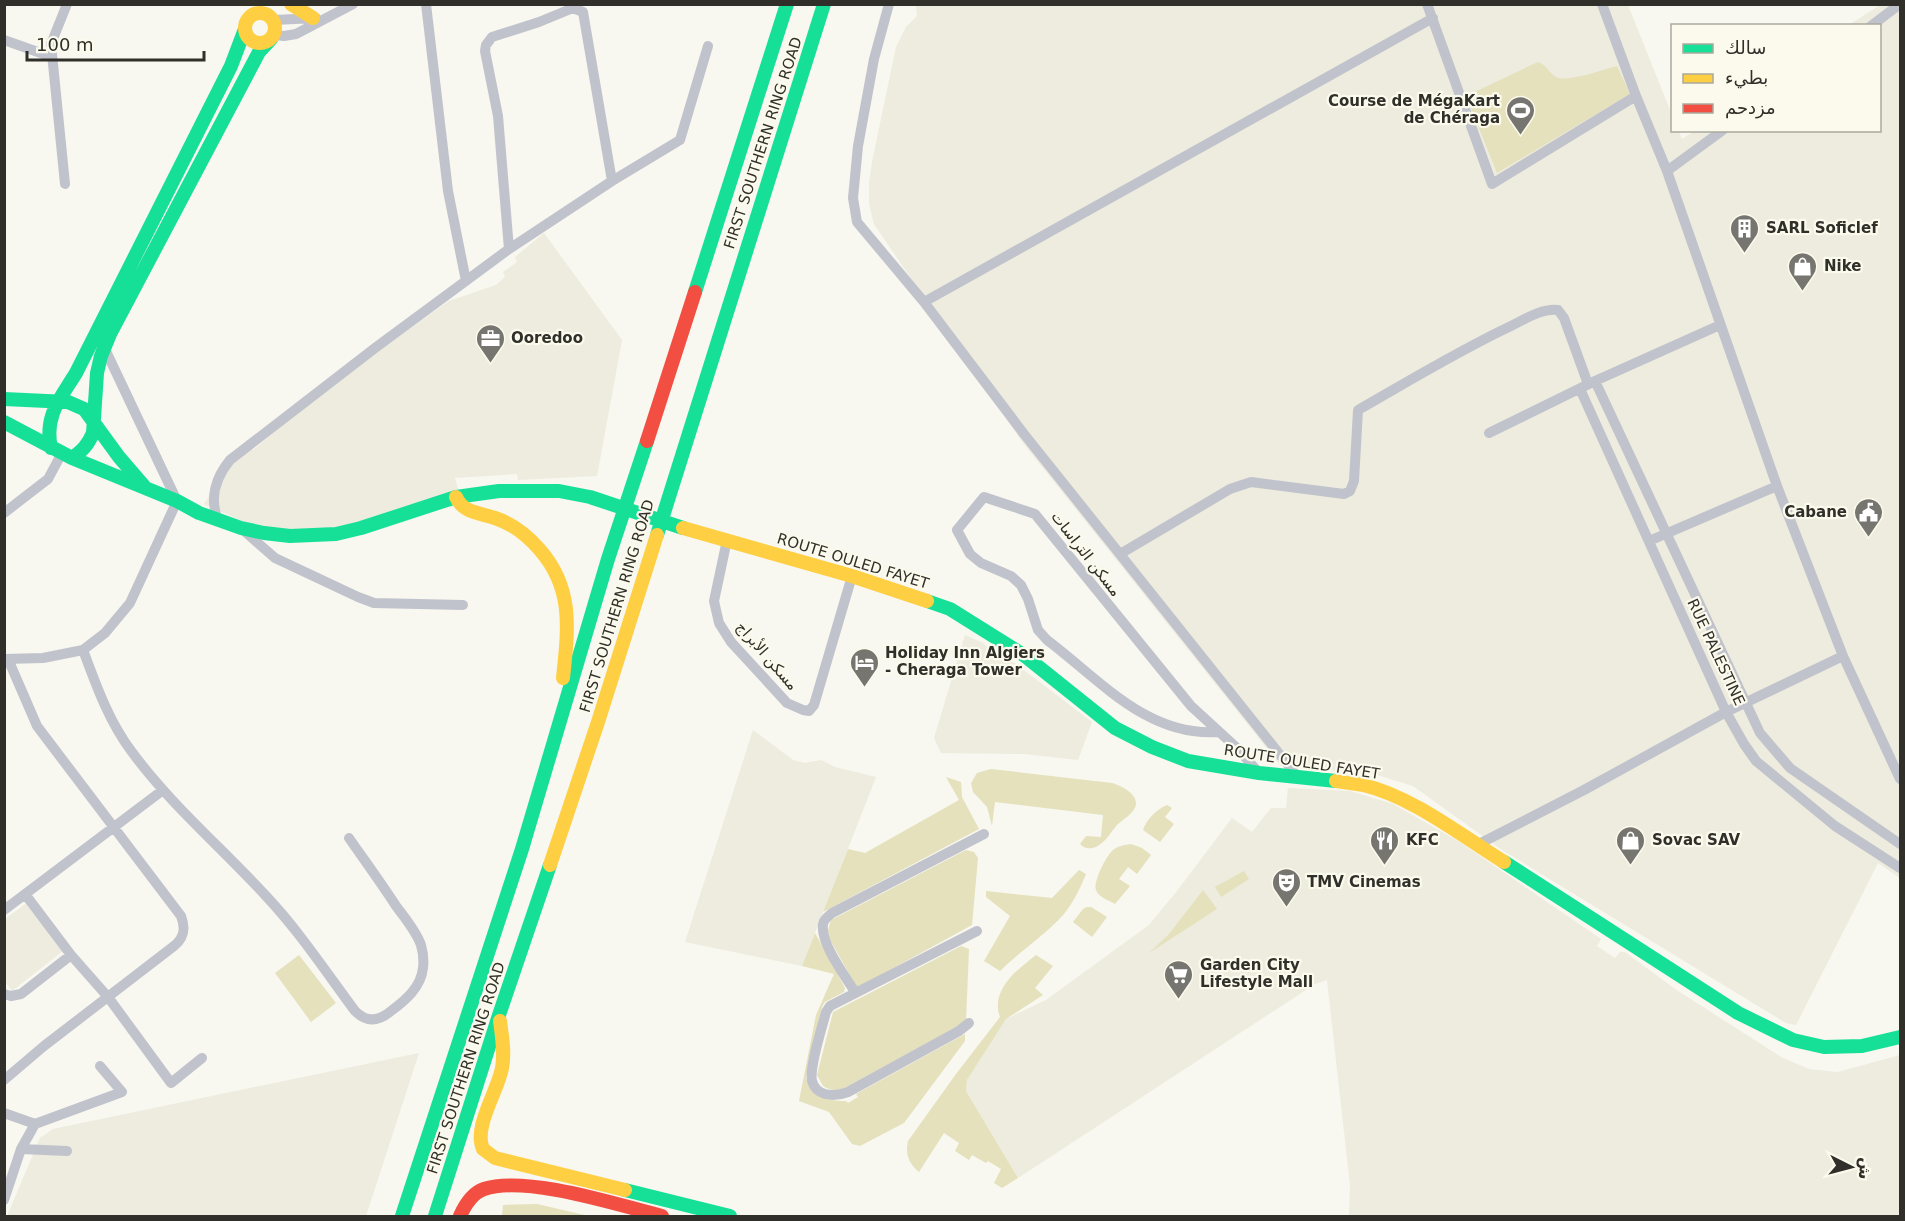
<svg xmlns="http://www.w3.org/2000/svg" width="1905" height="1221" font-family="'DejaVu Sans',Vazirmatn,sans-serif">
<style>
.built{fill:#edecde}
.green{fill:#e4e1bc}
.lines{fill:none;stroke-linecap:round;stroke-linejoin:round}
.street{stroke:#c1c3cc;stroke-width:10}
.fast{stroke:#16e098;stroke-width:14}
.slow{stroke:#ffcf43;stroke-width:14}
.jam{stroke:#f24e42;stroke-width:14}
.labels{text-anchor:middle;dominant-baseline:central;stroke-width:4.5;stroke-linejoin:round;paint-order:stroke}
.poi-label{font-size:15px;font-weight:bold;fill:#302f2a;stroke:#fbfaec;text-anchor:start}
.street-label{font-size:15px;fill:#302f2a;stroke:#fbfaec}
</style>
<rect width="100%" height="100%" fill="#f8f7f0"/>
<path class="built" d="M 916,5 L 1628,5 L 1672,115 L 1672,130 L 1679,131 L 1682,139 L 1696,130 L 1880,130 L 1880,26 L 1849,25 L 1880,5 L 1900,5 L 1900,878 L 1878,863 L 1796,1025 L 1786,1023 L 1502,850 L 1413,786 L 1374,774 L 1281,766 L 1023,443 L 874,224 L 869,204 L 869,183 L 872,162 L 896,47 L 906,27 L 917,16 Z
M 544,233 L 622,340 L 597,476 L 518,480 L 517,474 L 455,478 L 458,489 L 357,524 L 307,531 L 253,526 L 204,504 L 244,444 L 253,450 L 330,385 L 449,301 L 496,285 L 505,277 L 503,272 L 517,262 L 515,257 Z
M 965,635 L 983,643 L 1000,659 L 1012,661 L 1092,722 L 1078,760 L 1024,754 L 941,753 L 934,738 Z
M 753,730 L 793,760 L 805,763 L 821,760 L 835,767 L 876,777 L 802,966 L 685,942 Z
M 1288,788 L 1350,791 L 1393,804 L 1458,841 L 1601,939 L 1597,946 L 1615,958 L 1620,952 L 1625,952 L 1675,989 L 1781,1057 L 1809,1069 L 1838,1072 L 1900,1055 L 1900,1216 L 1349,1216 L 1350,1185 L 1327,980 L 1315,984 L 1018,1178 L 966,1091 L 967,1080 L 1006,1019 L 1046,1000 L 1149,925 L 1177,891 L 1232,818 L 1252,832 L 1271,808 L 1286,808 Z
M 28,902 L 63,951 L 12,991 L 5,981 L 5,919 Z
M 419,1053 L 366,1216 L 7,1216 L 40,1138 L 53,1129 Z"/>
<path class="green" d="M 1538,62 C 1547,65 1549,73 1556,77 C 1567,83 1605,69 1617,66 L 1630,94 L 1497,173 L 1466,96 Z
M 991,769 L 1112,783 C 1123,786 1145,798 1132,812 C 1128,817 1122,820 1117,825 C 1110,833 1104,845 1093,848 C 1087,849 1084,848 1080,844 L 1086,836 L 1101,837 L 1103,815 L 995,802 L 992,826 L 987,807 L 973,792 L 971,783 L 977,773 Z
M 946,777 L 961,782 L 962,797 L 979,829 L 823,912 L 848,849 L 865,853 L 959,800 Z
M 1167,805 L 1172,808 L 1165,817 L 1174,824 L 1160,842 L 1143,830 C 1146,820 1157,809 1167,805 Z
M 1131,844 L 1142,848 L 1151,855 L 1137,874 L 1128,867 L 1119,879 L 1130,886 L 1115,904 C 1110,901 1098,897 1096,890 C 1093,882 1106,856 1113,850 C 1118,846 1124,845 1131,844 Z
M 966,850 L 974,852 L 978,858 L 972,925 L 857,988 L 829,938 L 828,930 L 831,920 Z
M 1079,870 L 1086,874 C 1080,889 1073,903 1063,915 C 1044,936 1020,951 1000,971 L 984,961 L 1010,916 L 986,897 L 986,891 L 1052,898 Z
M 1244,871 L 1249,879 L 1221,897 L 1215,887 Z
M 1203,890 L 1217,909 L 1149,953 L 1169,934 Z
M 1087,907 L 1091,907 L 1107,917 L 1092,937 L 1073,922 L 1083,909 Z
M 815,933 L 845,988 L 844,992 L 825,1002 L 822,1007 L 806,1078 C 813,1098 827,1101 846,1101 L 848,1103 L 858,1097 L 856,1094 L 965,1034 L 965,1041 L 904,1123 L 860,1146 L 852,1144 L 829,1112 L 799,1101 L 816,1015 L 834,974 L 802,966 Z
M 961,946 L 969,949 L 966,1022 L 847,1087 C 838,1091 831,1091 823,1086 L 817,1075 L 833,1012 Z
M 299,955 L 336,1003 L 311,1022 L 275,973 Z
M 1036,955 L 1053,966 L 1035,988 L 1043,995 L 1006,1019 L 967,1080 L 966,1091 L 1018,1178 L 1002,1188 L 994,1183 L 1001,1169 L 988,1161 L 986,1163 L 972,1155 L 969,1160 L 955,1151 L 959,1143 L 944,1133 L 919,1172 C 909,1164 905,1154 908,1141 L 956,1074 L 1000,1017 C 990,990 1017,970 1036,955 Z
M 537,1204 L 589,1216 L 502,1216 L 503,1205 Z"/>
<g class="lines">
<path class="street" d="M 426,4 L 448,191 L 466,281
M 889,4 L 874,59 L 858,146 L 853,198 L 857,222 L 924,302 L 1024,434 L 1297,776
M 1427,4 L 1492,184 L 1636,96
M 1602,4 L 1636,96 L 1667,171 L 1777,486 L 1843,656 L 1900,779
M 274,20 L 316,18
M 1871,26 L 1900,4
M 274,35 L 284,36 L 296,34 L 353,4
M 4,40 L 52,57
M 1667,171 L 1723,130
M 65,184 L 51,44 L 67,4
M 509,249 L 498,116 L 485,51 L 486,45 L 492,37 L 539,22 L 573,8 L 583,12 L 612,181
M 924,302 L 1433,18
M 1595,381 L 1760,733 L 1790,768 L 1900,844
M 1580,389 L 1726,712 L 1744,744 L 1756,761 L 1835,826 L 1900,868
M 1489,433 L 1595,381 L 1720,325
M 4,513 L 48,479 L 62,453
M 218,520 C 209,498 216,477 230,460 L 375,348 L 509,249 L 612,181 L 680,140 L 708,46
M 243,530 L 275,558 L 358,597 L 374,603 L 463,605
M 727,540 L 714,601 L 719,623 L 731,642 L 787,703 L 803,710 L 809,711 L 814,705 L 852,576
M 1649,541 L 1777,486
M 1120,554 L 1230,489 L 1251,482 L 1344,494 L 1350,491 L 1354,481 L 1358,410 C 1409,381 1458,351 1511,326 C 1525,319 1542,308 1558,310 L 1564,318 L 1588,384
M 83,650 C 96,685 109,722 132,752 C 171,805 222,848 266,896 C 299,931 326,972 355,1011 C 367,1023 379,1021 391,1011 C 406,1000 421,987 423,968 C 424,960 423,952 421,945 C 416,931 405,918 396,906 C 381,883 365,861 349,838
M 4,659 L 43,658 L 83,650 L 105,633 L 130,603 L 177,501 L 104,347
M 1218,732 C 1147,737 1099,679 1047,640 L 1038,630 L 1028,599 L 1021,585 L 1011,576 L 981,563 L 970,554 L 957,530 L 984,497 L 1035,514 L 1191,706 L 1238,749 L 1259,773
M 1477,845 L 1584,790 L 1726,712 L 1843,656
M 25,894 L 71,955 L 108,997 L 171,1083 L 202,1058
M 4,910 L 163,790
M 855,992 C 845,976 820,943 823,924 C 824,919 828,917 832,913 L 984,834
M 4,994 L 11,996 L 21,994 L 71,955
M 969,1023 L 959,1031 L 848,1092 C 840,1095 833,1096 825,1094 C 818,1092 814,1088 812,1081 C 809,1067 822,1028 826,1012 L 830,1006 L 977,931
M 4,1080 L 44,1046 L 174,946 C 184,938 186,929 181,916 L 37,726 L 8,659
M 4,1113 L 35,1124 L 122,1092 L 100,1066
M 21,1149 L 67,1151
M 4,1200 L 21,1149 L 35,1124"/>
<path class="fast" d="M 695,292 L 787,4
M 4,399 L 68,402 L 84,409 L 119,457 L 144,486
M 4,422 L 72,458 L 177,501 L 199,513 L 241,528 L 264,533 L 290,536 L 336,534 L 361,528 L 456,497 L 499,491 L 559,491 L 590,497 L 683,528
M 51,448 C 44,416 60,399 76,373 L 231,66 L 245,29
M 72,458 C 82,451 88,445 93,433 L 97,373 L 101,356 L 110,334 L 259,52 L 271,39
M 657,535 L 824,4
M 927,601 L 950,609 L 1025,656 L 1115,728 L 1152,747 L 1188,761 L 1259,773 L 1336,781
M 1504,862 L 1738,1013 L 1793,1040 L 1824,1047 L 1862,1046 L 1900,1037
M 625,1190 L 730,1216
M 402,1216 L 522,849 L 608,559 L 647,441
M 435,1216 L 499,1015 L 550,865"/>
<path class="slow" d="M 291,4 L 313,18
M245 28a15 15 0 1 1 30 0a15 15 0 1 1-30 0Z
M 456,497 C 463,513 480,513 495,518 C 513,524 528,536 540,550 C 574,589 568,630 563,678
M 683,528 L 852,576 L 927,601
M 1336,781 C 1345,783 1354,783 1363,785 C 1411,796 1462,836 1504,862
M 550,865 L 598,722 L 657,535
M 500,1021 C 502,1036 505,1053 502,1068 C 498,1091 473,1127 483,1149 L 495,1158 L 625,1190"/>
<path class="jam" d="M 647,441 L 695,292
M 460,1216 C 465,1205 472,1193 484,1189 C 526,1175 618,1205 662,1216"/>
</g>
<defs>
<symbol id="stadium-pin" viewBox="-11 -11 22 30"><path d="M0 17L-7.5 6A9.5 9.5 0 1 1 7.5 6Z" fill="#76756f" stroke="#fbfaec"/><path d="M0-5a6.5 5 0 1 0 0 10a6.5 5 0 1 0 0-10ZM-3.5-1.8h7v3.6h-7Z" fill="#fff"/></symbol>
<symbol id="building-pin" viewBox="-11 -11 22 30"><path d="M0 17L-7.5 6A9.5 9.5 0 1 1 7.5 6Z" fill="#76756f" stroke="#fbfaec"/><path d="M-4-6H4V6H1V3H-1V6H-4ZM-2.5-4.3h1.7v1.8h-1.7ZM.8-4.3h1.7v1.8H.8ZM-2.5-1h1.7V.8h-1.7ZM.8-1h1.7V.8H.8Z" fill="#fff"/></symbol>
<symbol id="shop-pin" viewBox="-11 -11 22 30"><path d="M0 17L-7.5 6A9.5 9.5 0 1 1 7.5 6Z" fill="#76756f" stroke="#fbfaec"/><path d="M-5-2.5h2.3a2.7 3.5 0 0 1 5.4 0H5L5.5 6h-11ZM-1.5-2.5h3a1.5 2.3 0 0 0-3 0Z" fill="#fff"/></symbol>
<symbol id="office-pin" viewBox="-11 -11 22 30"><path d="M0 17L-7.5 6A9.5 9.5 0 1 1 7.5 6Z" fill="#76756f" stroke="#fbfaec"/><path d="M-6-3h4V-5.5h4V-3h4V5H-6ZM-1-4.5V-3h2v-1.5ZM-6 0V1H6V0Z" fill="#fff"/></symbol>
<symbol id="civic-pin" viewBox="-11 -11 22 30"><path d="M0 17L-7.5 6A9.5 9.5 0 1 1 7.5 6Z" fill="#76756f" stroke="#fbfaec"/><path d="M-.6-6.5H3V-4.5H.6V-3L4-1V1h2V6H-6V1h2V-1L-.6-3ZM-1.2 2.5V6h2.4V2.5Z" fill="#fff"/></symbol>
<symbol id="hotel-pin" viewBox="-11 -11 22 30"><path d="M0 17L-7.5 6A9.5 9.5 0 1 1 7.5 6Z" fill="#76756f" stroke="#fbfaec"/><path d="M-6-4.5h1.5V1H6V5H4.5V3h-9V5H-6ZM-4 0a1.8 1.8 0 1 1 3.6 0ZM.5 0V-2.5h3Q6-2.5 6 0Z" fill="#fff"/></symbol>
<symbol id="restaurant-pin" viewBox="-11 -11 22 30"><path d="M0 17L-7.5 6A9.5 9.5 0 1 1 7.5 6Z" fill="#76756f" stroke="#fbfaec"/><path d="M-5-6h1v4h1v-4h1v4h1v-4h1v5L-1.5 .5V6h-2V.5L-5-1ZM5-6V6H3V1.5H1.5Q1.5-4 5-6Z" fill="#fff"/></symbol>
<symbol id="theatre-pin" viewBox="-11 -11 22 30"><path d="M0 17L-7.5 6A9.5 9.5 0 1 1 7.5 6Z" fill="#76756f" stroke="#fbfaec"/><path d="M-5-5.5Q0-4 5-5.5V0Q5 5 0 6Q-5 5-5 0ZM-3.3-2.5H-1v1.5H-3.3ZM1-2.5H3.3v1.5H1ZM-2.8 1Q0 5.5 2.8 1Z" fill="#fff"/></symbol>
<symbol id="supermarket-pin" viewBox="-11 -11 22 30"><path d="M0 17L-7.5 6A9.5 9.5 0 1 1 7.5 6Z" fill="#76756f" stroke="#fbfaec"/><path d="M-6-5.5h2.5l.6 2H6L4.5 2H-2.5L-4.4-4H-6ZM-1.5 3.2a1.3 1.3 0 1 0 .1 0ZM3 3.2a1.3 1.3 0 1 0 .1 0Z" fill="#fff"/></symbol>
</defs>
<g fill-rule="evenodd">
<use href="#stadium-pin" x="1504" y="94" width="33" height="45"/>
<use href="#building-pin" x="1728" y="212" width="33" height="45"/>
<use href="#shop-pin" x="1786" y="250" width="33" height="45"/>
<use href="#office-pin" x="474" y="322" width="33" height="45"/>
<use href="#civic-pin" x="1852" y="496" width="33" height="45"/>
<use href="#hotel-pin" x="848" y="646" width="33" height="45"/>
<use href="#restaurant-pin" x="1368" y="824" width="33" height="45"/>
<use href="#shop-pin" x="1614" y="824" width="33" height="45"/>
<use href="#theatre-pin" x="1270" y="866" width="33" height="45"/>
<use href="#supermarket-pin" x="1162" y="958" width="33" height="45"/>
</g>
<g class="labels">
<g class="poi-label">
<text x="1500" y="101" text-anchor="end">Course de MégaKart<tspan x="1500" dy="17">de Chéraga</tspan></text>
<text x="1766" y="228">SARL Soficlef</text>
<text x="1824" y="266">Nike</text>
<text x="511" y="338">Ooredoo</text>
<text x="1847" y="512" text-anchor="end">Cabane</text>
<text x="885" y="653">Holiday Inn Algiers<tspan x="885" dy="17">- Cheraga Tower</tspan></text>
<text x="1406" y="840">KFC</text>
<text x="1652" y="840">Sovac SAV</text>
<text x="1307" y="882">TMV Cinemas</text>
<text x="1200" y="965">Garden City<tspan x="1200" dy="17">Lifestyle Mall</tspan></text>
</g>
<g class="street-label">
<text transform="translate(763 143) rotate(-72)">FIRST SOUTHERN RING ROAD</text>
<text transform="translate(1086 554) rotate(52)">مسكن التراسات</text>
<text transform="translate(853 561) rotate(17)">ROUTE OULED FAYET</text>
<text transform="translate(617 606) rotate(-73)">FIRST SOUTHERN RING ROAD</text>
<text transform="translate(1716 652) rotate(65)">RUE PALESTINE</text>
<text transform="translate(767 656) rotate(49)">مسكن الأبراج</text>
<text transform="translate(1302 762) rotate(9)">ROUTE OULED FAYET</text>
<text transform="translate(466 1068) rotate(-72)">FIRST SOUTHERN RING ROAD</text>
</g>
</g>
<rect width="1905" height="1221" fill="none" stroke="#302f2a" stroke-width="12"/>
<rect x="1671" y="24" width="210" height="108" fill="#fbfaec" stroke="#aaa99e" stroke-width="1.5"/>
<rect x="1683" y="44" width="30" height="9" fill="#16e098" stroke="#aaa99e" stroke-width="1.5"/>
<text x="1725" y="54" font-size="18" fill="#302f2a">سالك</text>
<rect x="1683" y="74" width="30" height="9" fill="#ffcf43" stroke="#aaa99e" stroke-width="1.5"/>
<text x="1725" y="84" font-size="18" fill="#302f2a">بطيء</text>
<rect x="1683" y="104" width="30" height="9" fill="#f24e42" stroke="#aaa99e" stroke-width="1.5"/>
<text x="1725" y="114" font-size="18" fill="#302f2a">مزدحم</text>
<g transform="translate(1851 1167) rotate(96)" stroke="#fbfaec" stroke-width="4.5" paint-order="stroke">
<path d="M0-4.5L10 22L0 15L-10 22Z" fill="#302f2a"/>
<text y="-9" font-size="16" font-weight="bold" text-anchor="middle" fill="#302f2a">ش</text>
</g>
<path d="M27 51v9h177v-9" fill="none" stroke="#302f2a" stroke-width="3"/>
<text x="36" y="51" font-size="18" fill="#302f2a" stroke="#fbfaec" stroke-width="4.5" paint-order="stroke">100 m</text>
</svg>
